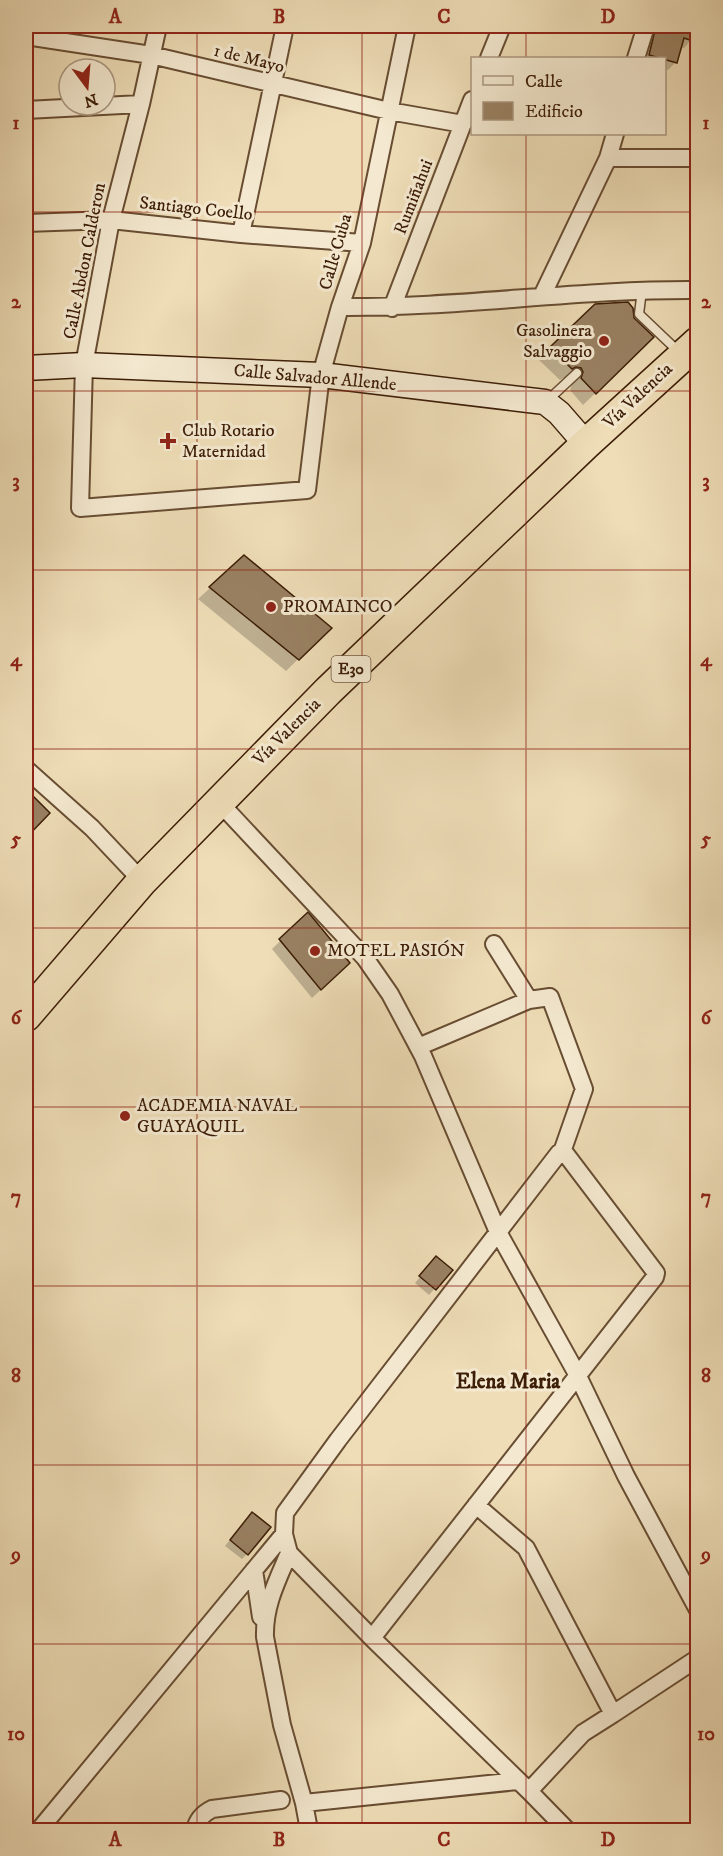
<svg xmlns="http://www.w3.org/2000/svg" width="723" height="1856" font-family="'IM FELL DW Pica',serif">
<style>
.shadow{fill:#0003}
.building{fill:#998162;stroke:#3c1d06;stroke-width:1.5}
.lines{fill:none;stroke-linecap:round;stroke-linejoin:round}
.lane-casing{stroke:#684d32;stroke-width:11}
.street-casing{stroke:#684d32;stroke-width:20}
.secondary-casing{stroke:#3c1d06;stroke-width:27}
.highway-casing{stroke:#3c1d06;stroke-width:33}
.lane{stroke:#f4e9d0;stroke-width:8}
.street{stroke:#f4e9d0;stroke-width:16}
.secondary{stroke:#f4e9d0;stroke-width:24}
.highway{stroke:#eeddb7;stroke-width:30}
.grid{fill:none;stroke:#8f2418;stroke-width:1.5;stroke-opacity:0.55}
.poi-dot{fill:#8f2418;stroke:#f4e9d0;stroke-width:2}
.labels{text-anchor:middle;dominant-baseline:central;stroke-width:6;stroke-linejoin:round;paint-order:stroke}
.shield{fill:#f4e9d0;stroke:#735a43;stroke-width:1.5}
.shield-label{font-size:16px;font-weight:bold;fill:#3c1d06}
.street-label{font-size:18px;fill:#3c1d06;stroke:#f4e9d0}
.poi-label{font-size:18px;fill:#3c1d06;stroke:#f4e9d0;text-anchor:start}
.quarter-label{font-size:21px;font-weight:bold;fill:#3c1d06;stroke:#f4e9d0}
.neatline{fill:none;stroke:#8f2418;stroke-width:2}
.grid-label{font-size:20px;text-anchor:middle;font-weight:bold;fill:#8f2418}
</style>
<rect width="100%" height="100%" fill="#eeddb7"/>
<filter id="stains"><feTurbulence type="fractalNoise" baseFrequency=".00333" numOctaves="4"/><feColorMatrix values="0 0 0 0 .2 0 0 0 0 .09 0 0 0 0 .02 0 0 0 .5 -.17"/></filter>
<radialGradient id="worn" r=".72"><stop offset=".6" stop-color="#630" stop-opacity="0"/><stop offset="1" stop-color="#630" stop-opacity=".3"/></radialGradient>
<path class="shadow" d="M 652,26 L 697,26 L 691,40 L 684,48 L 680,47 L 676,62 L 668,70 L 664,69 L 664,58 L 643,58 Z
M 596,305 L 633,319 L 652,338 L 583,405 L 570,390 L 572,385 L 570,380 L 563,378 L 560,380 L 539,360 Z
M 244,557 L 330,628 L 286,671 L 198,599 Z
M 26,792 L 48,813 L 26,836 Z
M 308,914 L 340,972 L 312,998 L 272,949 Z
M 431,1264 L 451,1270 L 429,1295 L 415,1283 Z
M 247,1519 L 247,1554 L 242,1559 L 225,1546 Z"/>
<path class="building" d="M 656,26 L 698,26 L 693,41 L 684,38 L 677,63 L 649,55 Z
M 628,302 L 633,308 L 634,318 L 654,337 L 596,394 L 581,378 L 583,372 L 581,368 L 576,367 L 572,369 L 550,347 L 595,304 Z
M 244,555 L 332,628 L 299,660 L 209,587 Z
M 26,789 L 50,813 L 26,838 Z
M 308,912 L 350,963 L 321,990 L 279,939 Z
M 436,1256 L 453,1270 L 436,1290 L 419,1276 Z
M 252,1512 L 271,1527 L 248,1555 L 230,1540 Z"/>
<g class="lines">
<defs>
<path id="lane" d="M 642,290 L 639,314 L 680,353
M 548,400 L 577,373"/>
<path id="street" d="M 158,26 L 141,104 L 111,220 L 84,365 L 80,508 L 307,490 L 321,375 L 340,307 L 362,243 L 407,26
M 26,36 L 151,55 L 389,111 L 463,124
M 489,58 L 502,26
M 636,58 L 646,26
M 26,110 L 141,104
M 608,158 L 698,158
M 26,223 L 111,220 L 241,234 L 362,243
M 241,234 L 285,26
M 542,296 L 608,158 L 615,134
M 340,307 C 459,308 578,289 698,290
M 392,308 L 472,100
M 26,769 L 92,828 L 142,881
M 219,802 L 365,958 L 390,994 L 423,1056 L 498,1232 L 577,1374 L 626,1476 L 698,1610
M 494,944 L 529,1000 L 550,997 L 584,1089 L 562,1152
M 418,1047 L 529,1000
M 476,1505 L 526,1548 L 613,1714 L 698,1658
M 289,1553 L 284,1534 L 285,1513 L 338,1440 L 559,1153 L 565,1153 L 656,1273 L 655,1277 L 372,1638
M 254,1570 L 261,1617
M 529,1791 L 583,1733 L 613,1714
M 304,1803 L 518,1781
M 39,1830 L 284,1534
M 195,1830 C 197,1820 202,1814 212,1809 L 281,1800
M 309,1830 L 304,1803 L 282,1725 L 265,1637 C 264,1606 277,1581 289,1553 L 372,1638 L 529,1791 L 567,1830"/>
<path id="secondary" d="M 26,368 L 84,365 L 321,375 L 545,402 L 559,413 L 586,444"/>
<path id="highway" d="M 26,1016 L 142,881 L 328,691 L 586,444 L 698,342"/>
</defs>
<use href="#lane" class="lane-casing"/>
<use href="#street" class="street-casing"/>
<use href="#secondary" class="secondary-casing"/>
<use href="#highway" class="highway-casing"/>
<use href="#lane" class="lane"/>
<use href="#street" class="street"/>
<use href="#secondary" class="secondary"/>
<use href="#highway" class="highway"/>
</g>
<path class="grid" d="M 197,26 L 197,1830M 362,26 L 362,1830M 526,26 L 526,58M 526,134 L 526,1830M 26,212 L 698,212M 26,391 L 698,391M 26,570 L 698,570M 26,749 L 698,749M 26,928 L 698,928M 26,1107 L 698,1107M 26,1286 L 698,1286M 26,1465 L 698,1465M 26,1644 L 698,1644"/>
<g class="poi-dot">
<circle cx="604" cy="341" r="6"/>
<path d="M165 432h6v6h6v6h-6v6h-6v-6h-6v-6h6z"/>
<circle cx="271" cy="607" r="6"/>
<circle cx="315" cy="951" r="6"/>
<circle cx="125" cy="1116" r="6"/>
</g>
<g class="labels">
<rect class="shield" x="331.5" y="656" width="39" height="26" rx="4.5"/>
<g class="shield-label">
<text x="351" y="669">E30</text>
</g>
<g class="street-label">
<text transform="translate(249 59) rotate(14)">1 de Mayo</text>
<text transform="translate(414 197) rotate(-69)">Rumiñahui</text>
<text transform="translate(196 209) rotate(6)">Santiago Coello</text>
<text transform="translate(336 252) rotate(-74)">Calle Cuba</text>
<text transform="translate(85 261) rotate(-79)">Calle Abdon Calderon</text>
<text transform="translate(315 378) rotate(5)">Calle Salvador Allende</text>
<text transform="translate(638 396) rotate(-43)">Vía Valencia</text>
<text transform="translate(287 732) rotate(-45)">Vía Valencia</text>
</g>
<g class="poi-label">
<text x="592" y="331" text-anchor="end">Gasolinera<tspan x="592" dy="21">Salvaggio</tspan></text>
<text x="182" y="431">Club Rotario<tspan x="182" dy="21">Maternidad</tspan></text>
<text x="283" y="607">PROMAINCO</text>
<text x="327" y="951">MOTEL PASIÓN</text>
<text x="137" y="1106">ACADEMIA NAVAL<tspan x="137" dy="21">GUAYAQUIL</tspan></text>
</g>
<g class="quarter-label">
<text x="508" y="1382">Elena Maria</text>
</g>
</g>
<rect width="723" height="1856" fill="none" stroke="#eeddb7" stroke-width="66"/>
<rect x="471" y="57" width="195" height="78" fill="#f4e9d0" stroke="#aa977f" stroke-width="1.5"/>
<rect x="483" y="76" width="30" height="9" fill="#f4e9d0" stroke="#aa977f" stroke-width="1.5"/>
<text x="525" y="87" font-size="18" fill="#3c1d06">Calle</text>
<rect x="483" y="102" width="30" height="18" fill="#998162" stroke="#aa977f" stroke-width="1.5"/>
<text x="525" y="117" font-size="18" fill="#3c1d06">Edificio</text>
<g transform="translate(87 87) rotate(164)"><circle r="28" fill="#f4e9d0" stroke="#aa977f" stroke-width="1.5"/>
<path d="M0-4.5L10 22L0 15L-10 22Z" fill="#8f2418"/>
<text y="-9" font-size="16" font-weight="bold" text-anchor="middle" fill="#3c1d06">N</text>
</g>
<rect x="33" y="33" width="657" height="1790" class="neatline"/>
<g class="grid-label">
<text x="115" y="23">A</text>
<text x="279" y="23">B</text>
<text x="444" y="23">C</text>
<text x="608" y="23">D</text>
<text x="16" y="129">1</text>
<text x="706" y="129">1</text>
<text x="16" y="308">2</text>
<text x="706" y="308">2</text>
<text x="16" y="487">3</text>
<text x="706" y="487">3</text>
<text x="16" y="666">4</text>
<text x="706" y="666">4</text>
<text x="16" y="845">5</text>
<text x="706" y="845">5</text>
<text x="16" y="1024">6</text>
<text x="706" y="1024">6</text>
<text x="16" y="1203">7</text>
<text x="706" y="1203">7</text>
<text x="16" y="1382">8</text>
<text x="706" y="1382">8</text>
<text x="16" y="1561">9</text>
<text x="706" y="1561">9</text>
<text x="16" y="1740">10</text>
<text x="706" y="1740">10</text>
<text x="115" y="1846">A</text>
<text x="279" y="1846">B</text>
<text x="444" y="1846">C</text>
<text x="608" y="1846">D</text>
</g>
<rect width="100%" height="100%" filter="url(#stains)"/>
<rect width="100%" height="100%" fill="url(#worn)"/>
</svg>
